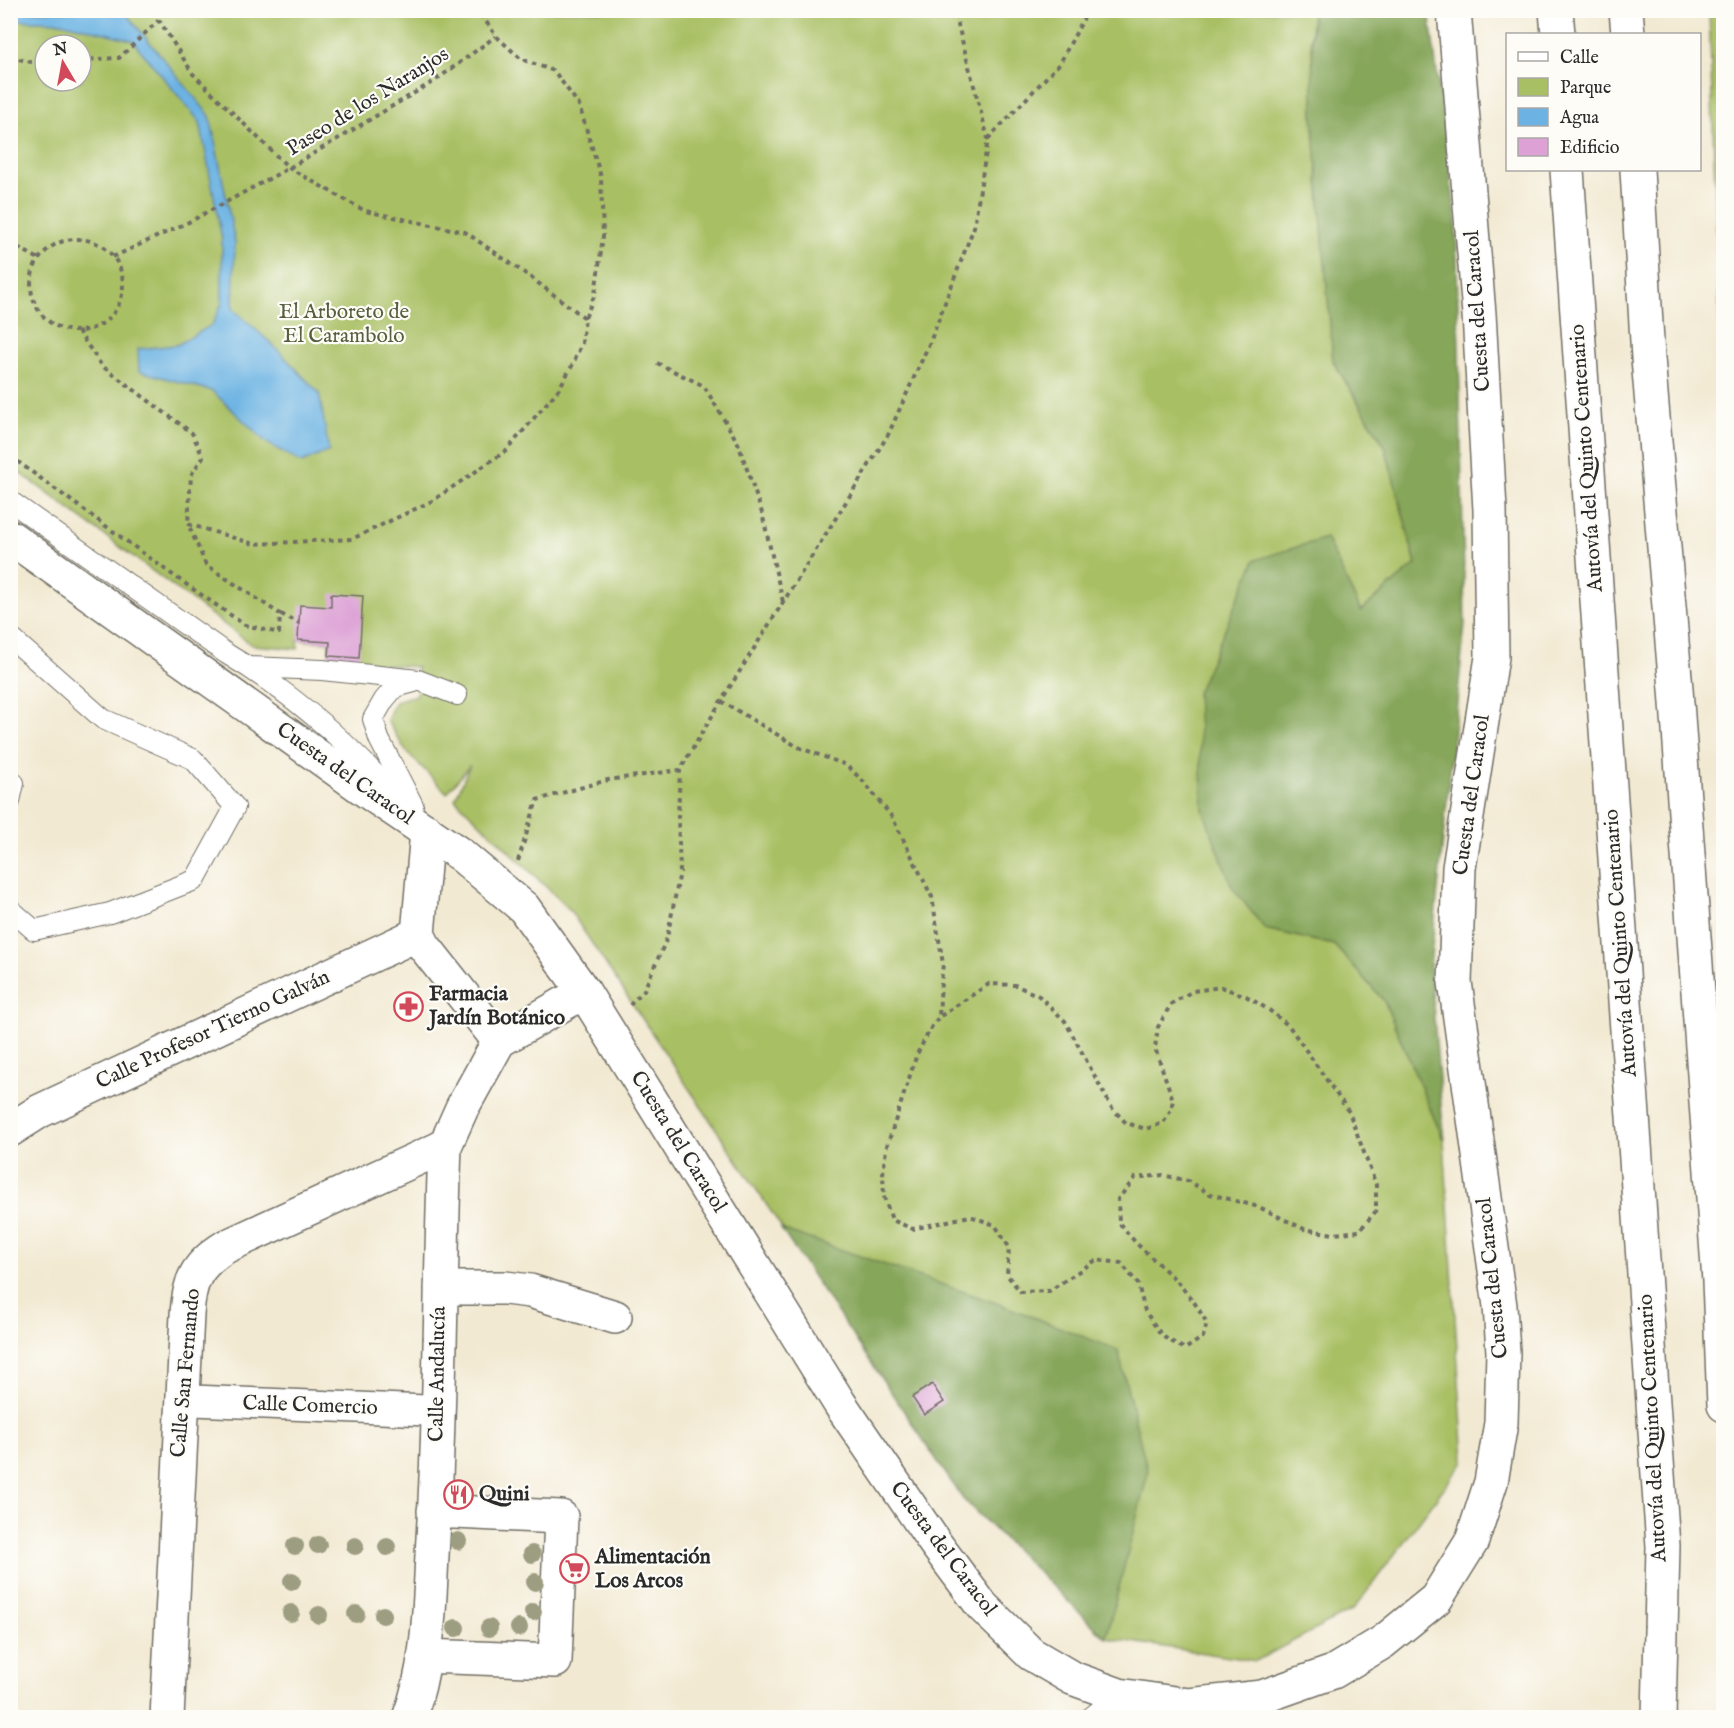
<svg xmlns="http://www.w3.org/2000/svg" width="1734" height="1728" font-family="'IM FELL English',serif">
<style>
.green{fill:#a9bf64;stroke:#6a7548;stroke-width:1.5;fill-rule:evenodd}
.forest{fill:#86a65a;stroke:#586842;stroke-width:1.5}
.water{fill:#6cb3e3;stroke:#4c6f87;stroke-width:1.5}
.building{fill:#dda1d6}
.lines{fill:none;stroke-linecap:round;stroke-linejoin:round}
.service-casing{stroke:#716e65;stroke-width:22}
.pedestrian-casing{stroke:#716e65;stroke-width:33}
.minor-casing{stroke:#716e65;stroke-width:36}
.secondary-casing{stroke:#716e65;stroke-width:36}
.motorway-casing{stroke:#716e65;stroke-width:36}
.path{stroke:#716e65;stroke-width:4;stroke-dasharray:4.5 4.5;stroke-linecap:butt}
.service{stroke:#fff;stroke-width:20}
.pedestrian{stroke:#fff;stroke-width:30}
.minor{stroke:#fff;stroke-width:33}
.secondary{stroke:#fff;stroke-width:33}
.motorway{stroke:#fff;stroke-width:33}
.tree{fill:#9d9d81}
.labels{text-anchor:middle;dominant-baseline:central;stroke-width:4.5;stroke-linejoin:round;paint-order:stroke}
.street-label{font-size:21px;fill:#2b2b2b;stroke:#fdfcf7}
.park-label{font-size:21px;fill:#575f3f;stroke:#fdfcf7}
.poi-label{font-size:21px;font-weight:bold;fill:#2b2b2b;stroke:#fdfcf7;text-anchor:start}
</style>
<rect width="100%" height="100%" fill="#fdfcf7"/>
<filter id="ink" filterUnits="userSpaceOnUse"><feTurbulence type="fractalNoise" baseFrequency=".0167" numOctaves="2"/><feDisplacementMap in="SourceGraphic" scale="12" xChannelSelector="R" yChannelSelector="G"/><feConvolveMatrix kernelMatrix="1 2 1 2 8 2 1 2 1" color-interpolation-filters="sRGB"/></filter>
<filter id="wash" filterUnits="userSpaceOnUse"><feTurbulence type="fractalNoise" baseFrequency=".008" numOctaves="4" result="noise"/><feDisplacementMap in="SourceGraphic" scale="24" xChannelSelector="R" yChannelSelector="G"/><feGaussianBlur stdDeviation="1.35" result="paint"/><feColorMatrix in="noise" values="0 0 0 0 0 0 0 0 0 0 0 0 0 0 0 0 0 1.4 0 .05"/><feComposite in="paint" operator="in"/></filter>
<g filter="url(#wash)">
<rect width="100%" height="100%" fill="#f2e9d2"/>
<path class="green" d="M 10,11 L 1312,11 L 1311,38 L 1333,361 L 1385,446 L 1416,564 L 1361,611 L 1265,929 L 1334,945 L 1384,1001 L 1444,1141 L 1464,1461 L 1354,1609 L 1256,1661 L 1106,1638 L 963,1499 L 569,909 L 455,799 L 470,765 L 447,793 L 406,751 L 387,721 C 394,699 396,700 417,695 L 417,667 L 357,663 L 358,658 L 329,656 L 329,642 L 298,640 L 298,649 L 252,645 L 11,466 ZM 45,45 L 81,45 L 81,81 L 45,81 Z
M 1709,11 L 1724,11 L 1723,419 Z"/>
<path class="forest" d="M 1312,11 L 1429,11 L 1456,219 L 1465,624 L 1430,967 L 1444,1141 L 1384,1001 L 1334,945 L 1265,929 L 1232,887 L 1203,810 L 1197,693 L 1255,560 L 1326,538 L 1361,611 L 1416,564 L 1385,446 L 1333,361 L 1313,119 Z
M 781,1229 L 1002,1305 L 1118,1350 L 1148,1473 L 1106,1638 L 963,1499 Z"/>
<path class="water" d="M 10,11 L 124,11 L 210,116 L 235,242 L 233,309 L 273,345 L 319,393 L 329,451 L 302,463 L 267,443 L 212,391 L 139,371 L 138,349 L 177,345 L 212,325 L 222,303 L 222,239 L 200,122 L 132,40 L 61,22 L 11,20 Z"/>
<g id="blocks">
<path class="building" d="M 331,594 L 363,596 L 359,658 L 329,656 L 330,642 L 298,640 L 300,605 L 331,607 Z
M 932,1384 L 944,1402 L 924,1415 L 912,1397 Z"/>
</g>
</g>
<g filter="url(#ink)">
<use href="#blocks" fill-opacity="0" stroke="#716e65" stroke-width="1.5"/>
<g class="lines">
<defs>
<path id="service" d="M 10,501 L 227,654 C 294,694 350,744 401,802
M 10,637 L 103,719 L 193,759 L 235,807 L 195,880 L 110,913 L 34,930 L 10,909
M 250,667 L 322,670 L 418,680 L 457,695
M 10,781 L 14,783 L 10,801
M 413,805 L 379,739 L 373,719 L 384,700 L 395,687 L 414,682
M 1090,1718 L 1119,1695"/>
<path id="pedestrian" d="M 182,1400 L 438,1411"/>
<path id="minor" d="M 427,831 L 418,934 L 424,946 L 499,1041
M 499,1041 L 584,992
M 10,1130 L 40,1111 L 418,934
M 441,1288 L 505,1288 L 530,1291 L 615,1317
M 425,1656 L 555,1661 L 561,1517 L 434,1511
M 167,1718 L 187,1315 C 189,1281 196,1265 225,1247 L 445,1146
M 409,1718 C 431,1660 429,1598 433,1538 C 441,1407 440,1277 445,1146 L 462,1108 L 499,1041"/>
<path id="secondary" d="M 10,537 L 368,792 L 461,855 L 524,908 L 584,992 L 840,1404 L 935,1543 L 982,1606 L 1031,1654 L 1072,1678 L 1119,1695 L 1189,1705 L 1262,1697 L 1333,1672 L 1383,1642 L 1436,1599 L 1472,1541 L 1491,1482 L 1501,1423 L 1503,1352 L 1500,1306 L 1455,982 L 1459,868 L 1492,657 L 1490,510 L 1479,314 L 1454,10"/>
<path id="motorway" d="M 1556,10 L 1558,34
M 1626,10 L 1628,34
M 1567,170 L 1663,1546 L 1659,1718
M 1637,170 L 1648,358 L 1676,689 L 1719,1281 L 1724,1405"/>
</defs>
<use href="#service" class="service-casing"/>
<use href="#pedestrian" class="pedestrian-casing"/>
<use href="#minor" class="minor-casing"/>
<use href="#secondary" class="secondary-casing"/>
<use href="#motorway" class="motorway-casing"/>
<path class="path" d="M 159,10 L 159,20 L 193,74 L 289,168 L 365,211 L 465,232 L 526,274 L 585,318
M 10,57 L 31,62 L 45,62
M 81,60 L 119,58 L 159,20
M 988,139 L 1060,63 L 1088,10
M31 285a46 46 0 1 1 92 0a46 46 0 1 1-92 0Z
M 10,243 L 39,259
M 113,257 L 191,221 L 289,168 L 436,80 L 496,36
M 78,331 L 102,366 L 192,433 L 203,457 L 191,475 L 188,524
M 657,363 L 704,386 L 738,443 L 762,513 L 783,602
M 10,456 L 177,578 L 245,625 L 279,633 L 280,614 L 206,565 L 188,524 L 254,544 L 352,539 L 432,501 L 506,451 L 558,390 L 572,366 L 582,343 L 585,318 L 595,294 L 603,237 L 601,177 L 579,105 L 554,71 L 521,59 L 496,36 L 478,10
M 281,614 L 299,623
M 721,701 L 798,747 L 846,765 L 864,782 L 892,817 L 932,897 L 943,964 L 941,982 L 939,1017 L 932,1026 L 917,1054 L 886,1149 L 883,1174 L 884,1197 L 892,1220 L 913,1229 L 970,1216 L 995,1225 L 1009,1247 L 1007,1275 L 1021,1292 L 1049,1291 L 1096,1260 L 1121,1263 L 1138,1284 L 1145,1311 L 1162,1336 L 1185,1349 L 1203,1337 L 1207,1323 L 1194,1302 L 1176,1280 L 1136,1243 L 1119,1223 L 1118,1199 L 1135,1178 L 1163,1175 L 1188,1181 L 1210,1194 L 1259,1207 L 1304,1229 L 1334,1234 L 1359,1231 L 1376,1211 L 1376,1185 L 1349,1112 L 1289,1026 L 1269,1010 L 1246,996 L 1221,987 L 1193,991 L 1171,1004 L 1158,1027 L 1155,1048 L 1173,1100 L 1171,1110 L 1163,1123 L 1146,1129 L 1126,1123 L 1112,1108 L 1065,1021 L 1039,996 L 1015,985 L 989,984 L 939,1017
M 518,861 L 537,800 L 608,780 L 680,770
M 630,1005 L 644,990 L 667,938 L 680,872 L 678,817 L 680,770 L 721,701 L 888,435 L 930,342 L 974,227 L 988,139 L 954,10"/>
<use href="#service" class="service"/>
<use href="#pedestrian" class="pedestrian"/>
<use href="#minor" class="minor"/>
<use href="#secondary" class="secondary"/>
<use href="#motorway" class="motorway"/>
</g>
<g class="tree">
<circle cx="458" cy="1541" r="9"/>
<circle cx="318" cy="1545" r="9"/>
<circle cx="295" cy="1546" r="9"/>
<circle cx="355" cy="1546" r="9"/>
<circle cx="387" cy="1547" r="9"/>
<circle cx="532" cy="1554" r="9"/>
<circle cx="292" cy="1581" r="9"/>
<circle cx="535" cy="1582" r="9"/>
<circle cx="533" cy="1612" r="9"/>
<circle cx="291" cy="1613" r="9"/>
<circle cx="356" cy="1614" r="9"/>
<circle cx="319" cy="1615" r="9"/>
<circle cx="383" cy="1615" r="9"/>
<circle cx="456" cy="1628" r="9"/>
<circle cx="489" cy="1628" r="9"/>
<circle cx="519" cy="1628" r="9"/>
</g>
</g>
<defs>
<symbol id="pharmacy-ring" viewBox="-11 -11 22 22"><circle r="9.5" fill="#fdfcf7" stroke="#d1495b" stroke-width="1.5"/><path d="M-2-6h4v4h4v4h-4v4h-4v-4h-4v-4h4Z" fill="#d1495b"/></symbol>
<symbol id="restaurant-ring" viewBox="-11 -11 22 22"><circle r="9.5" fill="#fdfcf7" stroke="#d1495b" stroke-width="1.5"/><path d="M-5-6h1v4h1v-4h1v4h1v-4h1v5L-1.5 .5V6h-2V.5L-5-1ZM5-6V6H3V1.5H1.5Q1.5-4 5-6Z" fill="#d1495b"/></symbol>
<symbol id="supermarket-ring" viewBox="-11 -11 22 22"><circle r="9.5" fill="#fdfcf7" stroke="#d1495b" stroke-width="1.5"/><path d="M-6-5.5h2.5l.6 2H6L4.5 2H-2.5L-4.4-4H-6ZM-1.5 3.2a1.3 1.3 0 1 0 .1 0ZM3 3.2a1.3 1.3 0 1 0 .1 0Z" fill="#d1495b"/></symbol>
</defs>
<g fill-rule="evenodd">
<use href="#pharmacy-ring" x="392" y="990" width="33" height="33"/>
<use href="#restaurant-ring" x="442" y="1478" width="33" height="33"/>
<use href="#supermarket-ring" x="558" y="1552" width="33" height="33"/>
</g>
<g class="labels">
<g class="street-label">
<text transform="translate(368 102) rotate(-32)">Paseo de los Naranjos</text>
<text transform="translate(1478 311) rotate(-94)">Cuesta del Caracol</text>
<text transform="translate(1587 458) rotate(-94)">Autovía del Quinto Centenario</text>
<text transform="translate(345 774) rotate(35)">Cuesta del Caracol</text>
<text transform="translate(1472 795) rotate(-82)">Cuesta del Caracol</text>
<text transform="translate(1621 943) rotate(-94)">Autovía del Quinto Centenario</text>
<text transform="translate(213 1030) rotate(-25)">Calle Profesor Tierno Galván</text>
<text transform="translate(678 1142) rotate(58)">Cuesta del Caracol</text>
<text transform="translate(1493 1278) rotate(-96)">Cuesta del Caracol</text>
<text transform="translate(186 1373) rotate(-85)">Calle San Fernando</text>
<text transform="translate(438 1374) rotate(-89)">Calle Andalucía</text>
<text transform="translate(310 1406) rotate(2)">Calle Comercio</text>
<text transform="translate(1653 1428) rotate(-93)">Autovía del Quinto Centenario</text>
<text transform="translate(943 1549) rotate(53)">Cuesta del Caracol</text>
</g>
<g class="park-label">
<text x="344" y="312">El Arboreto de<tspan x="344" dy="24">El Carambolo</tspan></text>
</g>
<g class="poi-label">
<text x="429" y="994">Farmacia<tspan x="429" dy="24">Jardín Botánico</tspan></text>
<text x="479" y="1494">Quini</text>
<text x="595" y="1557">Alimentación<tspan x="595" dy="24">Los Arcos</tspan></text>
</g>
</g>
<rect width="1734" height="1728" fill="none" stroke="#fdfcf7" stroke-width="36"/>
<rect x="1506" y="33" width="195" height="138" fill="#fdfcf7" stroke="#a9a8a5" stroke-width="1.5"/>
<rect x="1518" y="52" width="30" height="9" fill="#ffffff" stroke="#a9a8a5" stroke-width="1.5"/>
<text x="1560" y="63" font-size="18" fill="#2b2b2b">Calle</text>
<rect x="1518" y="78" width="30" height="18" fill="#a9bf64" stroke="#a9a8a5" stroke-width="1.5"/>
<text x="1560" y="93" font-size="18" fill="#2b2b2b">Parque</text>
<rect x="1518" y="108" width="30" height="18" fill="#6cb3e3" stroke="#a9a8a5" stroke-width="1.5"/>
<text x="1560" y="123" font-size="18" fill="#2b2b2b">Agua</text>
<rect x="1518" y="138" width="30" height="18" fill="#dda1d6" stroke="#a9a8a5" stroke-width="1.5"/>
<text x="1560" y="153" font-size="18" fill="#2b2b2b">Edificio</text>
<g transform="translate(63 63) rotate(350)"><circle r="28" fill="#fdfcf7" stroke="#a9a8a5" stroke-width="1.5"/>
<path d="M0-4.5L10 22L0 15L-10 22Z" fill="#d1495b"/>
<text y="-9" font-size="16" font-weight="bold" text-anchor="middle" fill="#2b2b2b">N</text>
</g>
</svg>
